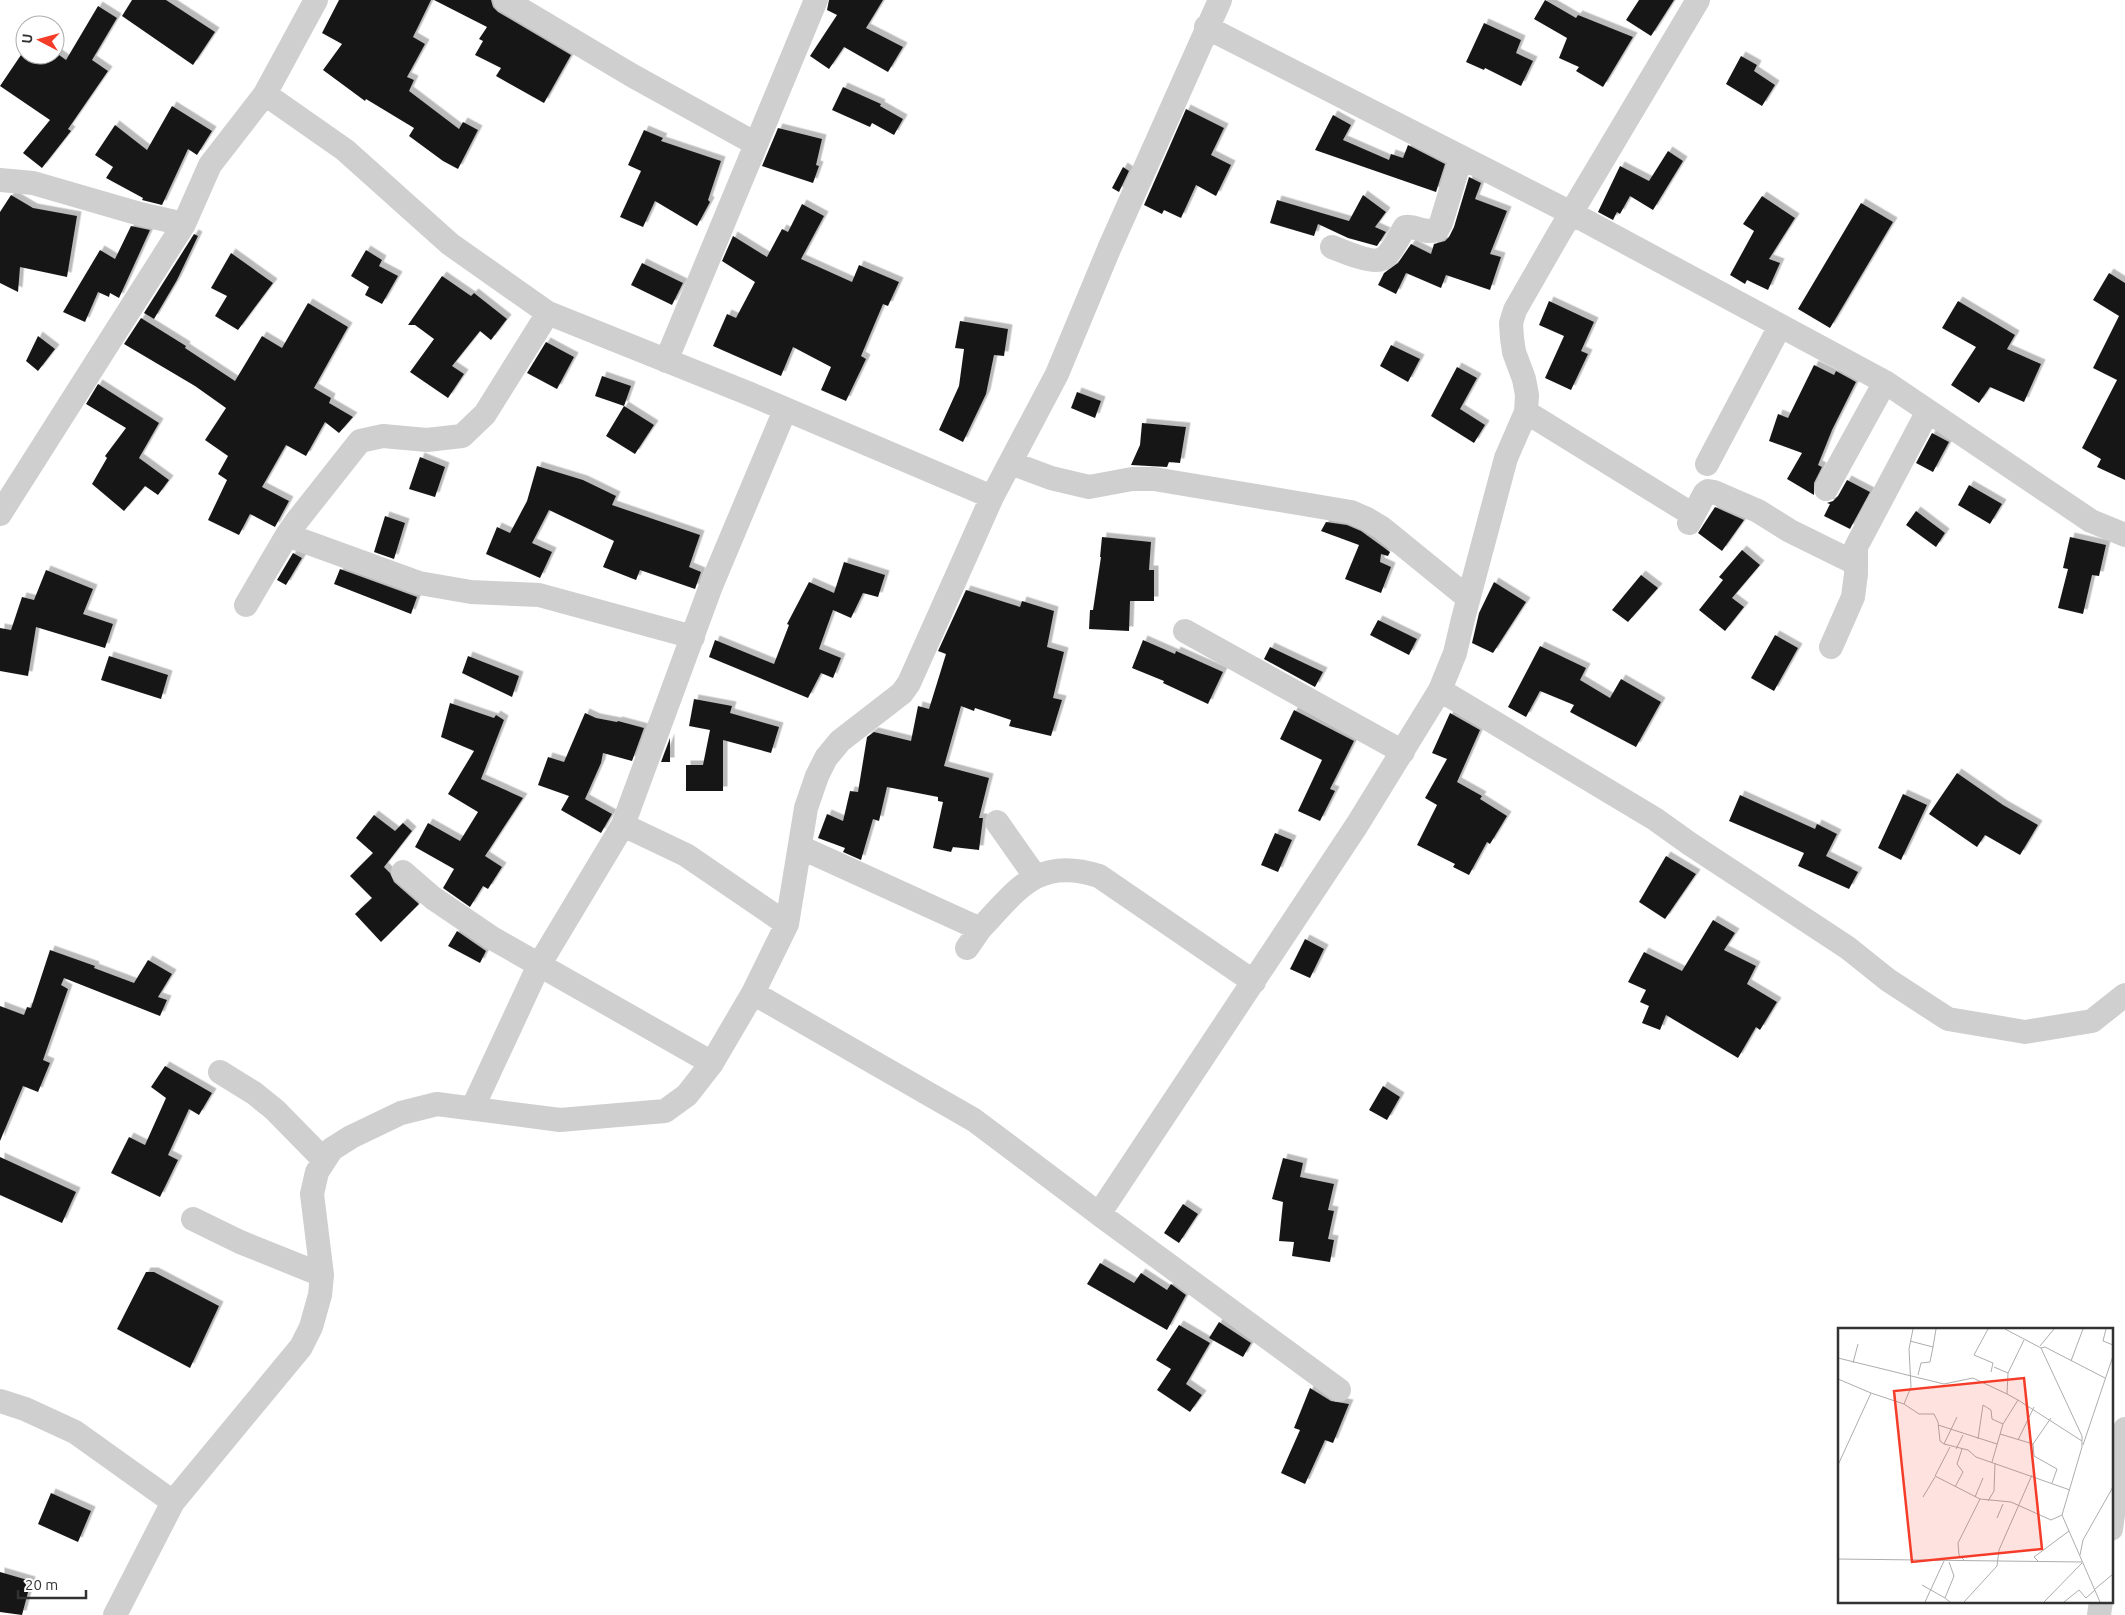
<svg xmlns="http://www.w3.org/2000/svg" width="2125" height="1615" font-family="Ubuntu,sans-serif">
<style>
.building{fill:#191919;filter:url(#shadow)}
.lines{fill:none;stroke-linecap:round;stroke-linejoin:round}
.minor{stroke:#cfcfcf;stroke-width:24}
.inset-road{fill:none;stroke:#adadad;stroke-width:1}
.view{fill:#f43c29;fill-opacity:0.15;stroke:#f43c29;stroke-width:2.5}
.inset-edge{fill:none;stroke:#323232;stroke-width:2.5}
</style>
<defs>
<filter id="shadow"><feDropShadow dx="4.5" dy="-4.5" stdDeviation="0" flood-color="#0004"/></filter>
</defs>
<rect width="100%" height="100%" fill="#fff"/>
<path class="building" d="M 132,0 L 166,0 L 215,32 L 193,65 L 122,16 Z
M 339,0 L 431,0 L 413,37 L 425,44 L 407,77 L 414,80 L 409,91 L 459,129 L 463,122 L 478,130 L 458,169 L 443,161 L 409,136 L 414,128 L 366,99 L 365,101 L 323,70 L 342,44 L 322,33 Z
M 434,0 L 491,0 L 493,7 L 498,12 L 571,55 L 544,103 L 496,76 L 501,68 L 475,55 L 483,41 L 479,39 L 487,27 Z
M 829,0 L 883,0 L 866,28 L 903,47 L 888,72 L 844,47 L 829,69 L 810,56 L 837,15 L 827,10 Z
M 1545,0 L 1576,18 L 1578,15 L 1633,37 L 1603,87 L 1576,71 L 1579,67 L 1559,58 L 1567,38 L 1534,19 Z
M 1639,0 L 1674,0 L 1651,36 L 1626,20 Z
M 98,6 L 117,18 L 92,60 L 108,71 L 68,129 L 71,131 L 42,168 L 23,153 L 50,120 L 0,86 L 25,49 L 25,55 L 55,55 L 55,52 L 66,60 Z
M 1484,23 L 1521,40 L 1516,53 L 1533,61 L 1521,86 L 1485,68 L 1484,70 L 1466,62 Z
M 1741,56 L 1757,65 L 1754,71 L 1775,85 L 1762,106 L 1726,84 Z
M 843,87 L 881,104 L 880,106 L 903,119 L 894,135 L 872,123 L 870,127 L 832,110 Z
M 172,106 L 212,131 L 197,155 L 188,149 L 162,205 L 142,200 L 143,198 L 106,178 L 113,167 L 95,155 L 115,125 L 147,150 Z
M 1186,109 L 1224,128 L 1211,155 L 1231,165 L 1216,196 L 1196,185 L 1181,218 L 1164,210 L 1162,214 L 1144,205 Z
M 1333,115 L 1351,125 L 1343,140 L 1389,160 L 1391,154 L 1403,158 L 1408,145 L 1445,164 L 1436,192 L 1315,150 Z
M 778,128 L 822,139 L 816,165 L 819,166 L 813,183 L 762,166 Z
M 644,130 L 663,138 L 661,141 L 721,161 L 708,200 L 710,202 L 697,226 L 655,201 L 643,227 L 620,217 L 641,171 L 628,165 Z
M 1668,151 L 1683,161 L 1653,210 L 1630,196 L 1620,214 L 1617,212 L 1613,220 L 1598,212 L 1620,166 L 1649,181 Z
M 1123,167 L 1129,171 L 1119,192 L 1112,188 Z
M 1469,177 L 1481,183 L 1475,199 L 1507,211 L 1490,254 L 1501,257 L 1490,290 L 1446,275 L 1441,288 L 1406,273 L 1396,294 L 1378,285 L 1384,273 L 1398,263 L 1411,244 L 1431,254 L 1434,244 L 1445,241 L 1449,237 L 1454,227 Z
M 11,195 L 33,208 L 77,216 L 67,277 L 20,267 L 18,292 L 0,283 L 0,212 Z
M 1363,195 L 1386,212 L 1375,227 L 1386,232 L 1377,246 L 1348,238 L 1318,224 L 1314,236 L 1270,223 L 1277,200 L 1349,221 Z
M 1762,196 L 1795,218 L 1769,259 L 1780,263 L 1768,290 L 1747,280 L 1745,284 L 1730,275 L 1754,231 L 1743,224 Z
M 1861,203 L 1893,222 L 1830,328 L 1798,309 Z
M 802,204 L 824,216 L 801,259 L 852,282 L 859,265 L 899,282 L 888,306 L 883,304 L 861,356 L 866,359 L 846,401 L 821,390 L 831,367 L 793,347 L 781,376 L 713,346 L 727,314 L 736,318 L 755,282 L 722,261 L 733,236 L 767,257 L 782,229 L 788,232 Z
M 131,226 L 150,230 L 119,298 L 110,293 L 109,297 L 98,292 L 85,322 L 63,312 L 100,250 L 115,259 Z
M 194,234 L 198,236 L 177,280 L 154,319 L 144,313 Z
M 366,250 L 382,260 L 379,266 L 398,276 L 382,304 L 365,295 L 369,287 L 351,276 Z
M 231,253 L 273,283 L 238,330 L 215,316 L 227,296 L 211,288 Z
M 642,263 L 683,283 L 672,305 L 631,285 Z
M 2109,273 L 2125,283 L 2125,480 L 2097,467 L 2101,459 L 2082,448 L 2117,380 L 2093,368 L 2119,316 L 2093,300 Z
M 442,276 L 471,296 L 474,293 L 507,319 L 491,340 L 480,331 L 452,366 L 464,374 L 448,398 L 410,372 L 434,339 L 415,325 L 408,325 Z
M 1549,301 L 1594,322 L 1581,351 L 1588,354 L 1571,390 L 1545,378 L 1564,336 L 1539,325 Z
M 1958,301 L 2015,335 L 2007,349 L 2041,364 L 2024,402 L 1990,387 L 1979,403 L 1951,385 L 1976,347 L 1942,328 Z
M 308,303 L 348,327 L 314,388 L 331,398 L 329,403 L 353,417 L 339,433 L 325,422 L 306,456 L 286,445 L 262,487 L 289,501 L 275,527 L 250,514 L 239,535 L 208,520 L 227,480 L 218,474 L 228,456 L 205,440 L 226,408 L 195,386 L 124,344 L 141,318 L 186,346 L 185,348 L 235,381 L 262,336 L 282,348 Z
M 960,321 L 1008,329 L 1004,356 L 994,355 L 986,394 L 963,442 L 939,430 L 959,386 L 964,349 L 955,348 Z
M 38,336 L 55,349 L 38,371 L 26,361 Z
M 546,342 L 574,357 L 557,389 L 527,373 Z
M 1391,345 L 1420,359 L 1408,382 L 1380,366 Z
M 1814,365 L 1834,375 L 1836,371 L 1856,382 L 1832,430 L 1818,465 L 1822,467 L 1814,483 L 1814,495 L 1787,479 L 1802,453 L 1769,441 L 1778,414 L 1788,418 Z
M 1457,367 L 1477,378 L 1460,409 L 1485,425 L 1474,443 L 1431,416 Z
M 602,376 L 631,386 L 624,406 L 595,396 Z
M 98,384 L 159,423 L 139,458 L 169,480 L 158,495 L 145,486 L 124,511 L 92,484 L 107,458 L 105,456 L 126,428 L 86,404 Z
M 1077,392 L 1101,401 L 1095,418 L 1071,408 Z
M 624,406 L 654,425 L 635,454 L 606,436 Z
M 1142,423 L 1186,427 L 1180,463 L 1169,462 L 1167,467 L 1131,465 L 1140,445 Z
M 1932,433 L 1949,442 L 1933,472 L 1916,463 Z
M 420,457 L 445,467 L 435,497 L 409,489 Z
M 537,466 L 583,480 L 616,496 L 612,505 L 700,535 L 689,567 L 701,572 L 695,589 L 640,570 L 636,580 L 603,567 L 614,541 L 549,510 L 532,543 L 552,552 L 540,578 L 486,554 L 497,527 L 510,533 L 527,501 Z
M 1847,480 L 1870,492 L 1850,529 L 1824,516 L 1830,504 L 1827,503 L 1833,501 L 1838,496 Z
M 1969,485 L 2002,504 L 1990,524 L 1958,505 Z
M 1715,507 L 1744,520 L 1722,551 L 1698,533 Z
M 1916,511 L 1945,533 L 1936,547 L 1906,525 Z
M 385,516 L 405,523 L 394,559 L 374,552 Z
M 1326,522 L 1347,525 L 1361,531 L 1390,552 L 1388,556 L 1381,554 L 1380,562 L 1391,567 L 1381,593 L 1345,579 L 1359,545 L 1321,531 Z
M 1102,537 L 1151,542 L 1149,570 L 1154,570 L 1154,601 L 1130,601 L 1129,631 L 1089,629 L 1090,610 L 1093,610 L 1101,557 L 1100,557 Z
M 2070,537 L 2106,545 L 2099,576 L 2092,575 L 2083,614 L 2058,608 L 2068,569 L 2063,568 Z
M 1742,550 L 1760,565 L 1732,598 L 1744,607 L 1725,631 L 1699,610 L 1723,580 L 1719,577 Z
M 293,553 L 302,558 L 286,585 L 277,580 Z
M 844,562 L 885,575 L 878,597 L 863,593 L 851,618 L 833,610 L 819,649 L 841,658 L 833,678 L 821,673 L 808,698 L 709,657 L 715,640 L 774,664 L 789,625 L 787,624 L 809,582 L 834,593 Z
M 340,569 L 417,597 L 411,614 L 334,584 Z
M 46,570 L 93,589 L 83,614 L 113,624 L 105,648 L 36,627 L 28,676 L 0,671 L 0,628 L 11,630 L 22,597 L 34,600 Z
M 1641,575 L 1658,588 L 1628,622 L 1612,610 Z
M 1494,582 L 1526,602 L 1493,653 L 1472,643 L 1479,613 Z
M 966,590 L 1020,607 L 1022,601 L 1054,611 L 1047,647 L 1064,652 L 1053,698 L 1062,700 L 1051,736 L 1009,726 L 1011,720 L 975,708 L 974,711 L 961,706 L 944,766 L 989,778 L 979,818 L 983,818 L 979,850 L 953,847 L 951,852 L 933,848 L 943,802 L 938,801 L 938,797 L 887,787 L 879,821 L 873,819 L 861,860 L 843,852 L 845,848 L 818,838 L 827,814 L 843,821 L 850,791 L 858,792 L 867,737 L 874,732 L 911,741 L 918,706 L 929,709 L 946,654 L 938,651 Z
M 1378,620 L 1417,639 L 1409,655 L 1370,635 Z
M 1775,635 L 1798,648 L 1774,691 L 1751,678 Z
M 1143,640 L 1175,654 L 1176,651 L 1223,672 L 1208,704 L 1163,683 L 1164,681 L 1132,668 Z
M 1540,646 L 1586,668 L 1580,680 L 1610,698 L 1621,679 L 1661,702 L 1636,747 L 1570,712 L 1574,705 L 1540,691 L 1526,717 L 1508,707 Z
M 1270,647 L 1323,672 L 1315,687 L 1264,659 Z
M 109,656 L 168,675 L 161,699 L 101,680 Z
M 468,656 L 519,676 L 512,697 L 462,673 Z
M 694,699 L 732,706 L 730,713 L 779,727 L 771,753 L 723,740 L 723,791 L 686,791 L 686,765 L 703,765 L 710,730 L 689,726 Z
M 450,703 L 494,718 L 496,715 L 504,720 L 481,779 L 523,798 L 485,856 L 502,867 L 488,889 L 483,886 L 470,907 L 443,888 L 454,869 L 415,847 L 428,823 L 460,841 L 478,812 L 448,794 L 474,751 L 441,737 Z
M 1294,710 L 1354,741 L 1330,789 L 1335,791 L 1320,821 L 1298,811 L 1322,760 L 1280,739 Z
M 585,713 L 596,718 L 617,722 L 618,721 L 644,728 L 632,761 L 603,753 L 601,763 L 585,799 L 612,814 L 601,833 L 561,810 L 569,796 L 538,785 L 548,757 L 564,762 Z
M 1450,713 L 1480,730 L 1457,782 L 1482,796 L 1480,799 L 1507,816 L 1490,844 L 1487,842 L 1469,875 L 1453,867 L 1455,864 L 1417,845 L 1437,805 L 1425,798 L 1447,759 L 1432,753 Z
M 670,738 L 670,762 L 661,762 Z
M 1957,773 L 2003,805 L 2038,825 L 2020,855 L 1985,835 L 1977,847 L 1929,814 Z
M 1903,794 L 1927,805 L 1901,860 L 1878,848 Z
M 1740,795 L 1815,829 L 1817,824 L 1837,834 L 1826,856 L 1858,872 L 1849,889 L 1798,866 L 1804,853 L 1729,821 Z
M 374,815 L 395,831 L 403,823 L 412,831 L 384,867 L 390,873 L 394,882 L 419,904 L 381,942 L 355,914 L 372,898 L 350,876 L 373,853 L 356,838 Z
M 1275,833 L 1292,840 L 1278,872 L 1261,865 Z
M 1666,856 L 1696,874 L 1665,919 L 1639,902 Z
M 1713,920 L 1735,933 L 1724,950 L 1756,966 L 1747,984 L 1777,1002 L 1760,1030 L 1756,1027 L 1738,1058 L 1666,1015 L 1660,1030 L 1642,1023 L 1649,1006 L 1640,1002 L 1646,990 L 1628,982 L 1644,952 L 1682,971 Z
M 457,931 L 486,951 L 480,963 L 448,946 Z
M 1305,939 L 1324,949 L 1310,978 L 1290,969 Z
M 50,950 L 95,966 L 94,968 L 134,983 L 148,960 L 172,974 L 158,997 L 167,1000 L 160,1016 L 64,978 L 61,985 L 68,989 L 43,1060 L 50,1063 L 38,1092 L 23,1086 L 0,1141 L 0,1006 L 24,1015 L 27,1007 L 31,1008 Z
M 165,1066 L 212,1093 L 199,1115 L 189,1109 L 168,1155 L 178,1160 L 160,1197 L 111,1173 L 129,1137 L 145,1145 L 166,1098 L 151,1087 Z
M 1383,1086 L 1400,1097 L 1387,1120 L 1369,1110 Z
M 0,1157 L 76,1192 L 62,1223 L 0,1195 Z
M 1283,1158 L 1303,1163 L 1300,1177 L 1334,1184 L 1328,1210 L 1334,1211 L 1328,1239 L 1334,1240 L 1330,1262 L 1292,1256 L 1294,1242 L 1279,1241 L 1283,1202 L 1272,1199 Z
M 1183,1204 L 1198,1214 L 1179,1243 L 1164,1233 Z
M 1100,1263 L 1134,1283 L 1141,1273 L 1167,1290 L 1171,1284 L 1186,1295 L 1167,1330 L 1087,1284 Z
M 146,1272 L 154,1272 L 219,1306 L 190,1368 L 117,1329 Z
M 1219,1322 L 1251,1343 L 1243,1357 L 1209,1338 Z
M 1179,1325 L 1210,1343 L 1186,1384 L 1202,1395 L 1190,1412 L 1157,1390 L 1171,1369 L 1156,1360 Z
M 1310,1388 L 1331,1401 L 1349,1404 L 1333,1443 L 1325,1440 L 1305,1484 L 1281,1473 L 1300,1430 L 1294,1428 Z
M 51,1493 L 91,1511 L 78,1542 L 38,1524 Z
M 0,1572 L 31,1581 L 22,1615 L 0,1612 Z"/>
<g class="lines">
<path class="minor" d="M 505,0 L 633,76 L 756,144
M 1206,27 L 1571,213 L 1885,382 L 2091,521 L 2125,535
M 265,94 L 316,0
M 0,180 L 33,183 L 140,214 L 184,224 L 210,165 L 265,94 L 345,150 L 450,244 L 548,313 L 750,394 L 992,497
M 1332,247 C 1342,251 1372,264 1382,259 C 1391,255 1399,236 1405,227 C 1417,225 1421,234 1437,230 L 1441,223 L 1461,157
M 548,313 L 485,414 L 462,436 L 427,440 L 383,436 L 360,441 L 296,522 L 287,535 L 419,583 L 471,592 L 539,595 L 693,637
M 666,361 L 816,0
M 1526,412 L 1693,515
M 1011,463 L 1051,478 L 1089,487 L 1132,479 L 1154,479 L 1351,512 L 1367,519 L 1382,528 L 1468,598
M 1707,464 L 1780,326
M 1826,489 L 1885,382
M 0,514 L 184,224
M 1689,523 L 1705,493 L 1708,491 L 1714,492 L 1758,511 L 1790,531 L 1855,563
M 246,605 L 287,535
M 1185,631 L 1403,752
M 1831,647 L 1853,597 L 1856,574 L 1856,547 L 1928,411
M 1440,690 L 1455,653 L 1463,619 L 1506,458 L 1526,412 L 1527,395 L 1524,379 L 1514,352 L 1512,338 L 1511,323 L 1515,310 L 1558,235 L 1698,0
M 997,822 L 1035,876
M 623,825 L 686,855 L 787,924
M 800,847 L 980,929 C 1018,889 1038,856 1099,876 L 1254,982
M 403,872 L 433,898 L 492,938 L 712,1063
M 967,948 L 980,929
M 753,993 L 974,1120 L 1099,1214 L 1357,825 L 1440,690 L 1655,819 L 1690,844 L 1848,948 L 1888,980 L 1948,1019 L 2025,1032 L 2092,1021 L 2125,995
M 220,1072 L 254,1093 L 275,1110 L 324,1160
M 473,1107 L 539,965 L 623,825 L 711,586 L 785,410
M 1099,1214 L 1339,1390
M 193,1219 L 240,1242 L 322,1275
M 0,1401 L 25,1409 L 75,1432 L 173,1502
M 2111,1529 L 2125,1429
M 115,1615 L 173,1502 L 301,1347 L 311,1327 L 320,1295 L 322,1275 L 312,1194 L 317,1172 L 332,1149 L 351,1137 L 401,1113 L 437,1104 L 560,1120 L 665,1111 L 687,1095 L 712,1063 L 753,993 L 787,924 L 806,808 L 817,776 L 826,758 L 840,741 L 902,693 L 909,683 L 992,497 L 1057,374 L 1109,249 L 1220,0
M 2099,1615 L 2101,1601"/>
</g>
<g transform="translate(1838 1328)">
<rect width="275" height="275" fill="#fff"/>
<path class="inset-road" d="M 150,1 L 136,27 L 155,35 L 153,44M 167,1 L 203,20 L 244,108 L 244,119 L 224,187 L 262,274M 268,1 L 265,13 L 275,17M 72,13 L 95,19 L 98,1M 202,18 L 216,1M 203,20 L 207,19 L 267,50M 0,30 L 106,56 L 135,50 L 169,66M 233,33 L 245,1M 15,35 L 20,16M 156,39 L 170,45M 80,47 L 83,35 L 92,34 L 95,19M 0,51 L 33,65 L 0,137M 33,65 L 66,76 L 81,86 L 96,86 L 100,94 L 102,113 L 106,116 L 130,122 L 138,129 L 232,162M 180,72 L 244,113M 66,76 L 73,59 L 71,21 L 75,1M 100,97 L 159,116M 162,106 L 195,116 L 213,90M 140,111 L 145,77 L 153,82 L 154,91 L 165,96M 180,112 L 196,79M 106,116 L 119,89M 195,116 L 196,128 L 219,141 L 214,155M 245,117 L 275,28M 112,119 L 97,148 L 142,171 L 120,215 L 121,227 L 127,233M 118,121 L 125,107M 154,134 L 165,96 L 180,72 L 169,66 L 170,45 L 186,12M 117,159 L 125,144 L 119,136 L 124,121M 85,169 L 97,149M 137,169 L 145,150M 142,171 L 173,174 L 213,192 L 224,187M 150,173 L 156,163 L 157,135M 159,190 L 165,176M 242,227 L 245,212 L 275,159M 0,231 L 244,234M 200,233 L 196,229 L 231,203M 111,234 L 116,248 L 107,270 L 112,274M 84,257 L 107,270M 257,261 L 275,246M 87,274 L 106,233M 126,274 L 159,238 L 161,222 L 194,147M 206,274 L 244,235M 226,274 L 241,262 L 248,270 L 257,262"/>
<path class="view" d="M 186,50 L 204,221 L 74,234 L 56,63 Z"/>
<rect width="275" height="275" class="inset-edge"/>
</g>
<g transform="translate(40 40) rotate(276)"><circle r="24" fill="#ffffff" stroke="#adadad"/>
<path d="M0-4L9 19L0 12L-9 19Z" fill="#f43c29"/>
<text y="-8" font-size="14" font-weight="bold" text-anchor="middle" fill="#323232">U</text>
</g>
<path d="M18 1590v8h68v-8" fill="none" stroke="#323232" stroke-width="2.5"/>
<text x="25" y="1590" font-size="15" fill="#323232" stroke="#ffffff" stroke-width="4" paint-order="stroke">20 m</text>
</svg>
